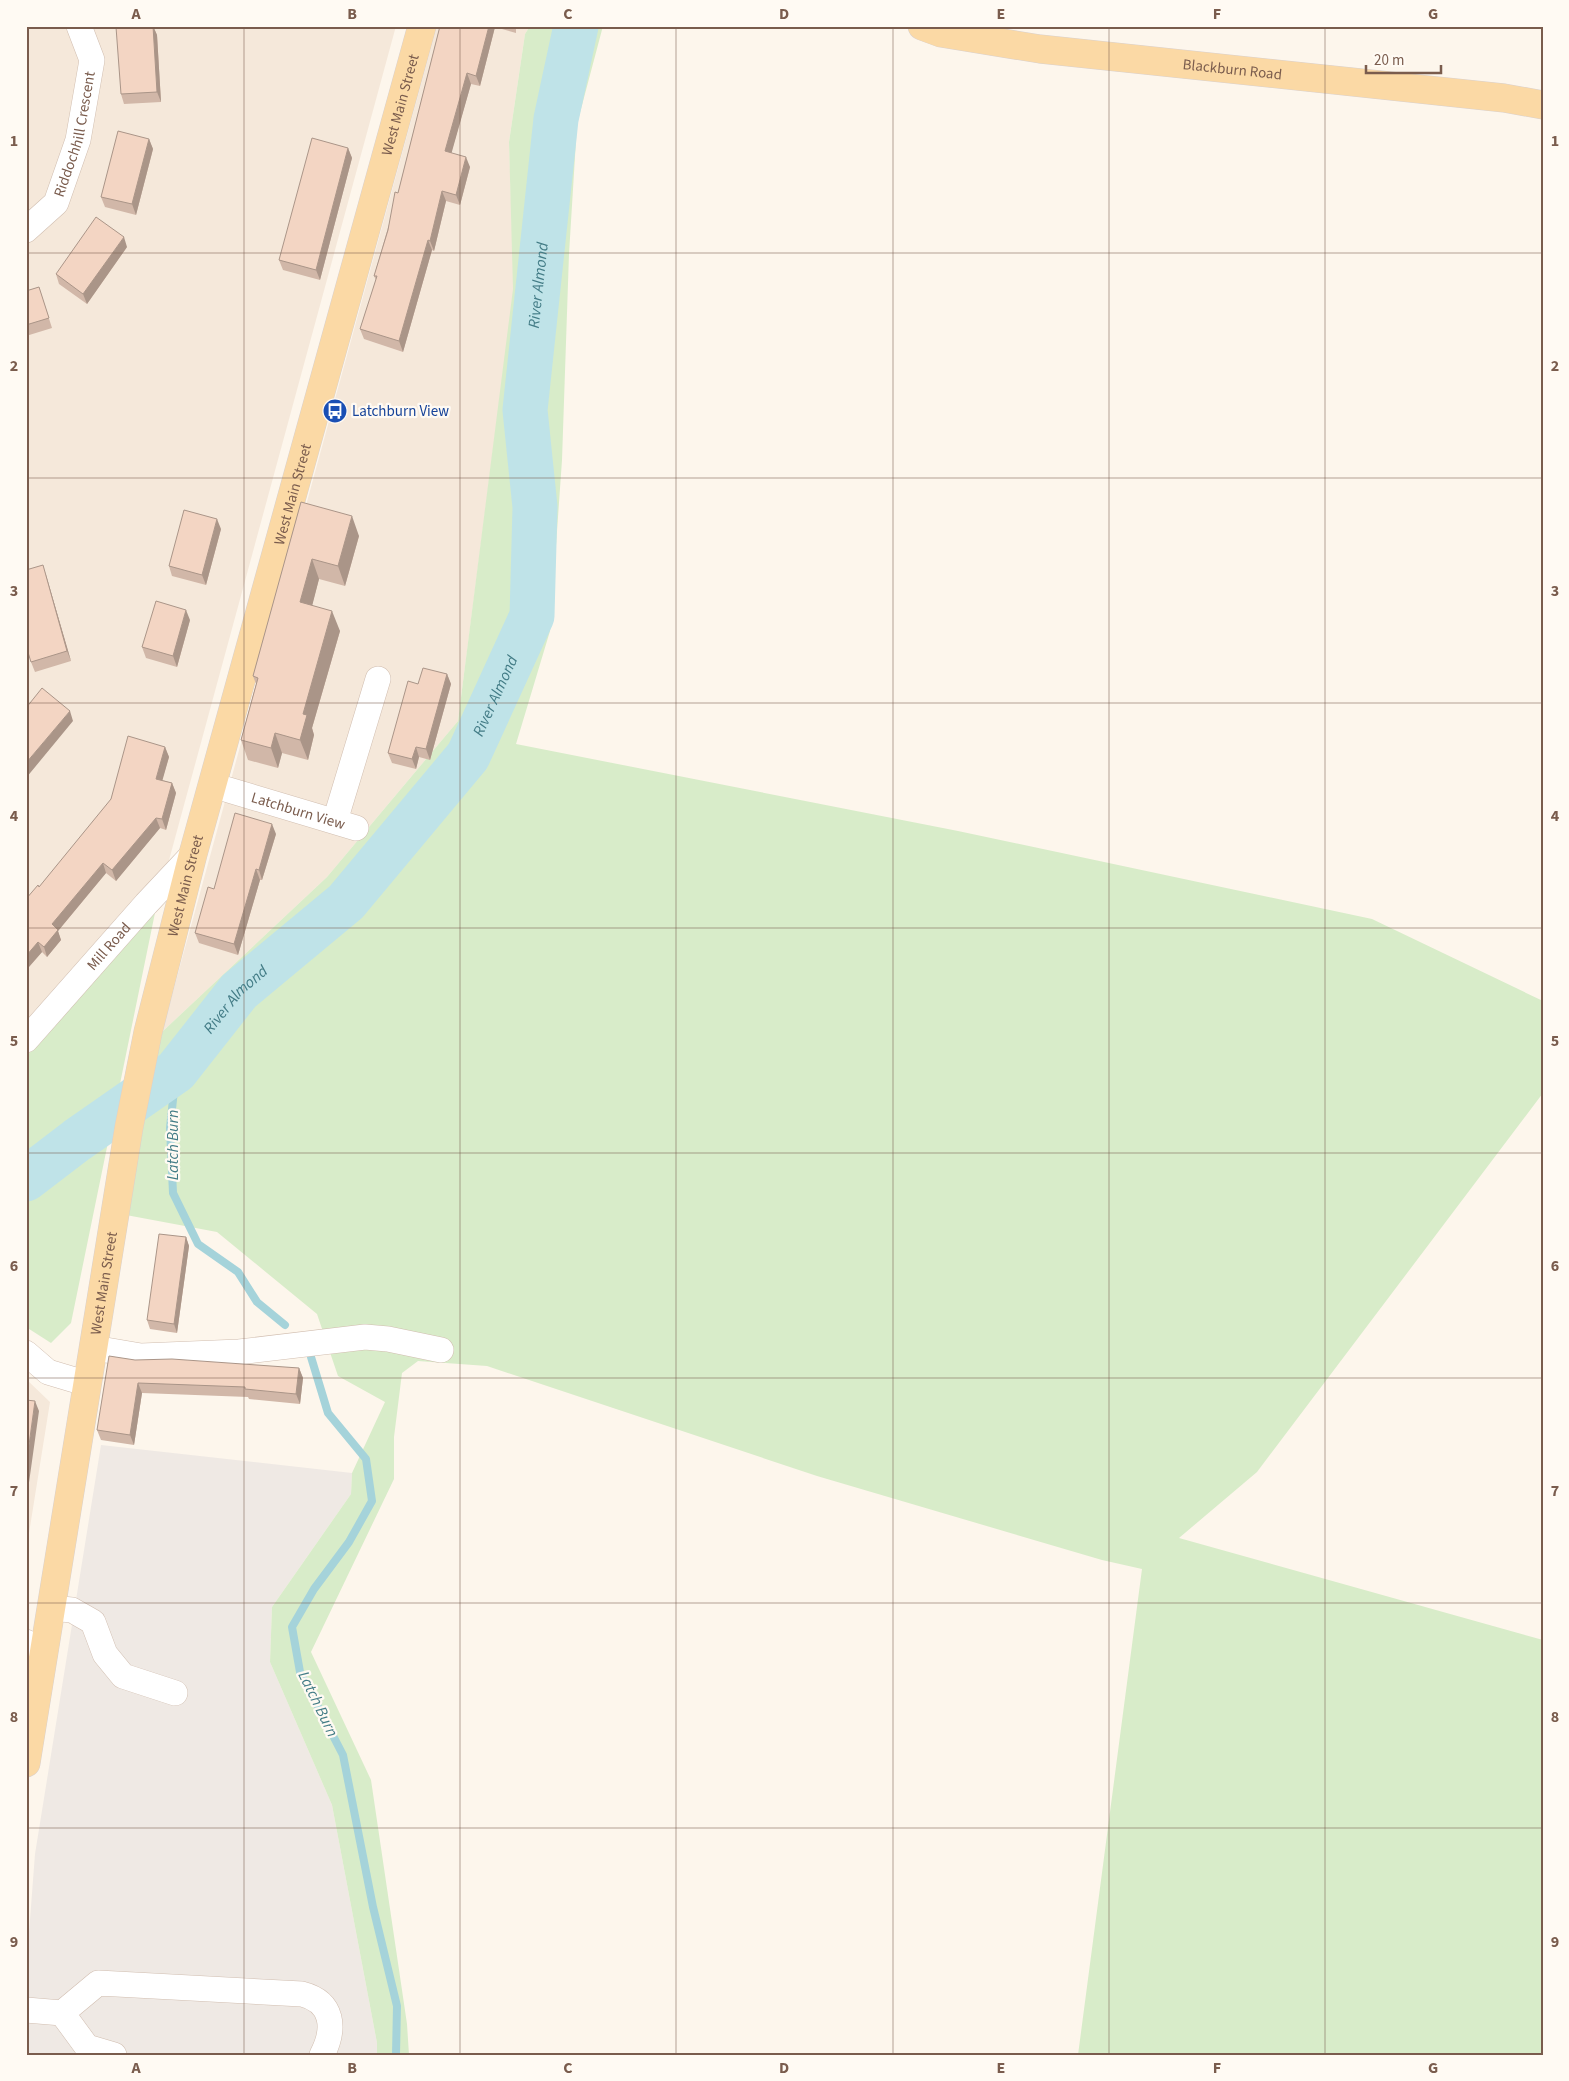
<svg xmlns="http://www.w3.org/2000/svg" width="1569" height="2081" font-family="'Source Sans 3',sans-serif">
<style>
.residential{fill:#f5e8da}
.industrial{fill:#efe9e4}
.green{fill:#d8ecc9}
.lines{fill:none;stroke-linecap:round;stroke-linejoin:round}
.stream{stroke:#a5d3da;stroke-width:8}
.river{stroke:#bfe3e8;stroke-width:45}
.minor-casing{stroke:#d1beb0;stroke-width:26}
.major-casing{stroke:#dad1cd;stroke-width:29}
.minor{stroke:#fff;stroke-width:25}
.major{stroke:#fbd9a5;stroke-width:28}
.wall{fill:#d1b7a8}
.shaded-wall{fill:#aa9588}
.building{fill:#f3d5c3;stroke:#aa9588}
.grid{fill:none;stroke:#7a5c4d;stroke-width:1;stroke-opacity:0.55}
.labels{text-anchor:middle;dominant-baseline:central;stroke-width:4.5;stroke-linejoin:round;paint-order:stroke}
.street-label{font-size:15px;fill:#7a5c4d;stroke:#fffaf3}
.transit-label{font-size:15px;fill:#164399;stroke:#fffaf3;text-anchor:start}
.water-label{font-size:16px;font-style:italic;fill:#437c86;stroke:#fffaf3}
.neatline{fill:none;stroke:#7a5c4d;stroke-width:2}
.grid-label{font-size:16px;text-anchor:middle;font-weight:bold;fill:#7a5c4d}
</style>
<rect width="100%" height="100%" fill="#fdf6ec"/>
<path class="residential" d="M 26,26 L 396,26 L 156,908 L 26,1057 Z
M 437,26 L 530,26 L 525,34 L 509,142 L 514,288 L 458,721 L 327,877 L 162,1032 Z
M 26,1379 L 50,1402 L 26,1552 Z"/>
<path class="industrial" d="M 101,1445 L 352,1473 L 351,1494 L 272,1607 L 270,1662 L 332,1805 L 377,2043 L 377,2055 L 26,2055 L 26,1972 L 35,1854 Z"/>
<path class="green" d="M 530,26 L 603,26 L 577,124 L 569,254 L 562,460 L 550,631 L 516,744 L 958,831 L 1372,919 L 1543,1001 L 1543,1093 L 1257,1472 L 1179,1538 L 1543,1640 L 1543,2055 L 1078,2055 L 1142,1569 L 1102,1560 L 817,1476 L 487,1366 L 418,1361 L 402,1373 L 394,1437 L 394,1479 L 311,1652 L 371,1780 L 407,2024 L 409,2055 L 377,2055 L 377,2043 L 332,1805 L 270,1662 L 272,1607 L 351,1494 L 352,1473 L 385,1402 L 338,1376 L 317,1314 L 217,1232 L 126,1215 L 162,1032 L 327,877 L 458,721 L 513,289 L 509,142 L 525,34 Z
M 156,908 L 71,1323 L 51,1343 L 26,1327 L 26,1057 Z"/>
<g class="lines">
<path class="stream" d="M 176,1071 L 170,1128 L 173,1193 L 198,1244 L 238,1272 L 257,1302 L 285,1325
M 311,1357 L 328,1413 L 366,1459 L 372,1501 L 349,1542 L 314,1589 L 292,1627 L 300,1672 L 343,1755 L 373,1907 L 397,2006 L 396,2055"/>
<path class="river" id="s1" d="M 26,1179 L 77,1140 L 176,1071 L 239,991 L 346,902 L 468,756 L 532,616 L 535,507 L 525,410 L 556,119 L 576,26"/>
<defs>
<g id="minor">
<path id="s2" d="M 26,230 L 56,203 L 78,140 L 92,60 L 79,26"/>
<path id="s3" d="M 212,785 L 356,828"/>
<path d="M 335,821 L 378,679"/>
<path id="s4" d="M 26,1040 L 146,904 L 193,854"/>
<path d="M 94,1348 L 141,1356 L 239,1352 L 365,1337 L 388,1339 L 441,1350"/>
<path d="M 26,1353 L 48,1372 L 88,1384"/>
<path d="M 51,1608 L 72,1610 L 93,1622 L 105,1654 L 123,1676 L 175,1693"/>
<path d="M 26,1642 L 43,1659"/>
<path d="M 26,2010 L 62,2013 L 98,1983 L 302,1994 C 333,2002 336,2028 322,2055"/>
<path d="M 62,2013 L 87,2047 L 114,2055"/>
</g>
<g id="major">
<path id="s5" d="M 922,26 L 941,33 L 1040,49 L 1504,98 L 1543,105"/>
<path id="s6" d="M 26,1763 L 129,1127 L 148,1032 L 193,854 L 422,26"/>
</g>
</defs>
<use href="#minor" class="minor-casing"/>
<use href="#major" class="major-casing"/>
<use href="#minor" class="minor"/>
<use href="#major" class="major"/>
</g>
<path class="wall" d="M 153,26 L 157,35 L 161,102 L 124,104 L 121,94 Z
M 440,26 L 516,26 L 516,33 L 495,27 L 480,86 L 471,84 L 451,153 L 470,167 L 460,205 L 446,201 L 434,251 L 432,250 L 403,352 L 364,339 L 360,329 L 376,280 L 374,276 L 398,193 Z
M 149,139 L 153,149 L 136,215 L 105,207 L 101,197 Z
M 348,148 L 352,158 L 320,280 L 283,270 L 279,260 Z
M 127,247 L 87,304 L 59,284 L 56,274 Z
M 39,287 L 52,328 L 26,336 L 26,291 Z
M 301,502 L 359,536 L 345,586 L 319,579 L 312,605 L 340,631 L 312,728 L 314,735 L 308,760 L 282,753 L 278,768 L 248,760 L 241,740 L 256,684 L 253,676 Z
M 221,529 L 206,585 L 172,576 L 169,566 Z
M 46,575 L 71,661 L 35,672 L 31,662 Z
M 190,620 L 177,667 L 146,658 L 142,647 Z
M 447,674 L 451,684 L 430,760 L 419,757 L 416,769 L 392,763 L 388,753 L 418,684 Z
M 165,747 L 169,757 L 162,780 L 172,783 L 176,793 L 166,830 L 160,828 L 116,881 L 106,873 L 58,931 L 61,940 L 47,957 L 42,952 L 28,968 L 26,967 L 26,899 L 39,887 Z
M 276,834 L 262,880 L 260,880 L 238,955 L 199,943 L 195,933 L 214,889 Z
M 186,1237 L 189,1246 L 177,1333 L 150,1329 L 147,1320 Z
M 135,1360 L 299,1368 L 303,1378 L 300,1404 L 249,1399 L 248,1397 L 142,1393 L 134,1445 L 101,1440 L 97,1430 Z"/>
<path class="shaded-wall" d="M 153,26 L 157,35 L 161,102 L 157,92 Z
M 489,26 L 494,26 L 495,27 L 480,86 L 476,76 Z
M 467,73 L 471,84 L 449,162 L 445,151 Z
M 149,139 L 153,149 L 136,215 L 132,204 Z
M 348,148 L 352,158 L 320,280 L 316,270 Z
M 466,157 L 470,167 L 460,205 L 456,195 Z
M 442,191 L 446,201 L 434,251 L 430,241 Z
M 124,237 L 127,247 L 87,304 L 83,294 Z
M 428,240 L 432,250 L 403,352 L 399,341 Z
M 352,516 L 359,536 L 345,586 L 338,566 Z
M 217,519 L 221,529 L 206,585 L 202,575 Z
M 312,559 L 319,579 L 308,622 L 300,602 Z
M 43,565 L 46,575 L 71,661 L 67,651 Z
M 186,610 L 190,620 L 177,667 L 173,656 Z
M 332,611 L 340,631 L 312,728 L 314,735 L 308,760 L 300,740 L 303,714 Z
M 447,674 L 451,684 L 430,760 L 426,749 Z
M 70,711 L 73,721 L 26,778 L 26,763 Z
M 275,733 L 282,753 L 278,768 L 271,748 Z
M 165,747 L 169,757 L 160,789 L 156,779 Z
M 416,747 L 419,757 L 416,769 L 412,759 Z
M 172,783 L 176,793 L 166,830 L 162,819 Z
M 156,818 L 160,828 L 116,881 L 112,870 Z
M 272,824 L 276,834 L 262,880 L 259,870 Z
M 103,863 L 106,873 L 58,931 L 61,940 L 47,957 L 44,947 L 52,924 Z
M 256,869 L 260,880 L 238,955 L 234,944 Z
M 38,942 L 42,952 L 28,968 L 26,964 L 26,956 Z
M 186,1237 L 189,1246 L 177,1333 L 174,1324 Z
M 299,1368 L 303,1378 L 300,1404 L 296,1394 Z
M 138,1383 L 142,1393 L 134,1445 L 130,1435 Z
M 35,1401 L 39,1411 L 26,1504 L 26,1467 Z"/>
<path class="building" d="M 135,26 L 153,26 L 157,92 L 121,94 L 116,27 Z
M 440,26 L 489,26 L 476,76 L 467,73 L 445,151 L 466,157 L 456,195 L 442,191 L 430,241 L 428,240 L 399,341 L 360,329 L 377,276 L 374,276 L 388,230 L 395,192 L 398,193 Z
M 118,131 L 149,139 L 132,204 L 101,197 Z
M 312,138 L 348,148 L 316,270 L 279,260 Z
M 96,217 L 124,237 L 83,294 L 56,274 Z
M 39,287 L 49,318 L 26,325 L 26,291 Z
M 301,502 L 352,516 L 338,566 L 312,559 L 300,602 L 332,611 L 303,714 L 307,715 L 300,740 L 275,733 L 271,748 L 241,740 L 258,678 L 253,676 Z
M 184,510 L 217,519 L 202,575 L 169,566 Z
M 43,565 L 67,651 L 31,662 L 26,646 L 26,570 Z
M 156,601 L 186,610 L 173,656 L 142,647 Z
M 423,668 L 447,674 L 426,749 L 416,747 L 412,759 L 388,753 L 408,681 L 418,684 Z
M 42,688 L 70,711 L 26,763 L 26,708 Z
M 128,736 L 165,747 L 156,779 L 172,783 L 162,819 L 156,818 L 112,870 L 103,863 L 52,924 L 58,930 L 44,947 L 38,942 L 26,956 L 26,899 L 38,885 L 39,887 L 111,799 Z
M 235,813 L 272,824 L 259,870 L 256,869 L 234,944 L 195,933 L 208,887 L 214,889 Z
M 159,1234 L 186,1237 L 174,1324 L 147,1320 Z
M 109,1356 L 135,1360 L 172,1359 L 299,1368 L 296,1394 L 245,1389 L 245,1387 L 138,1383 L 130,1435 L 97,1430 Z
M 26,1400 L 35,1401 L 26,1467 Z"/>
<path class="grid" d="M 244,26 L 244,2055M 460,26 L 460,2055M 676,26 L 676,2055M 893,26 L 893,2055M 1109,26 L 1109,2055M 1325,26 L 1325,2055M 26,253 L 1543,253M 26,478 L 1543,478M 26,703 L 1543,703M 26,928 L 1543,928M 26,1153 L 1543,1153M 26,1378 L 1543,1378M 26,1603 L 1543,1603M 26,1828 L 1543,1828"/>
<defs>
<symbol id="bus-disc" viewBox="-11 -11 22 22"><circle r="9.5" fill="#1a4fb4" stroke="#fffaf3"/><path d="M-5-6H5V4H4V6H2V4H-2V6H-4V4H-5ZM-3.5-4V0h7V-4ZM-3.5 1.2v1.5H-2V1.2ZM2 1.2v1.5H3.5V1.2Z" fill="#fff"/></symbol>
</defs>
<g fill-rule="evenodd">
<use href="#bus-disc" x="321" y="397" width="28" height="28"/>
</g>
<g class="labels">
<g class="street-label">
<text stroke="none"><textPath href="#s5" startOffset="314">Blackburn Road</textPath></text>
<text stroke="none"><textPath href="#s6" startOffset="1702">West Main Street</textPath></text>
<text stroke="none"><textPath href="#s2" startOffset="112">Riddochhill Crescent</textPath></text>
<text stroke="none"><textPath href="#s6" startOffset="1298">West Main Street</textPath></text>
<text stroke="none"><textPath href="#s3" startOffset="90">Latchburn View</textPath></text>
<text stroke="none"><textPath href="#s6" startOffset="892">West Main Street</textPath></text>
<text stroke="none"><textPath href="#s4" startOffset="125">Mill Road</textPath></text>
<text stroke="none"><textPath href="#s6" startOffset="486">West Main Street</textPath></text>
</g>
<g class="transit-label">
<text x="352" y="411">Latchburn View</text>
</g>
<g class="water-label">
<text stroke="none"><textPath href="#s1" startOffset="1102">River Almond</textPath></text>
<text stroke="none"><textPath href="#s1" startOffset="682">River Almond</textPath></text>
<text stroke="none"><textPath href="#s1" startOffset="278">River Almond</textPath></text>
<text transform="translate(173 1145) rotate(-90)">Latch Burn</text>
<text transform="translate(318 1704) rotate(64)">Latch Burn</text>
</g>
</g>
<rect width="1569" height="2081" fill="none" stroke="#fffaf3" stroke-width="55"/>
<path d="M1366 65v8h75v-8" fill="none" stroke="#7a5c4d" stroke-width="2.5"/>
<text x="1374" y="65" font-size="15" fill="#7a5c4d" stroke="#fffaf3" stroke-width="4" paint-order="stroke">20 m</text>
<rect x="28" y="28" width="1514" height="2026" class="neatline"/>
<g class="grid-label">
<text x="136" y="19">A</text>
<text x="352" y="19">B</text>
<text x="568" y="19">C</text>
<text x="784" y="19">D</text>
<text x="1001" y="19">E</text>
<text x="1217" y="19">F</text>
<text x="1433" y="19">G</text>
<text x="14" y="146">1</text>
<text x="1555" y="146">1</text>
<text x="14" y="371">2</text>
<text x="1555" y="371">2</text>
<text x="14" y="596">3</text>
<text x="1555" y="596">3</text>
<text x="14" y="821">4</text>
<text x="1555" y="821">4</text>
<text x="14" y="1046">5</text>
<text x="1555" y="1046">5</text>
<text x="14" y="1271">6</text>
<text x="1555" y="1271">6</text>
<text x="14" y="1496">7</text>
<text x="1555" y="1496">7</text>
<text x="14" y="1722">8</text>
<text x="1555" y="1722">8</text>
<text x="14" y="1947">9</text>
<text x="1555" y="1947">9</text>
<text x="136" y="2073">A</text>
<text x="352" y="2073">B</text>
<text x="568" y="2073">C</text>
<text x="784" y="2073">D</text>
<text x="1001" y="2073">E</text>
<text x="1217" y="2073">F</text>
<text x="1433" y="2073">G</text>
</g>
</svg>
